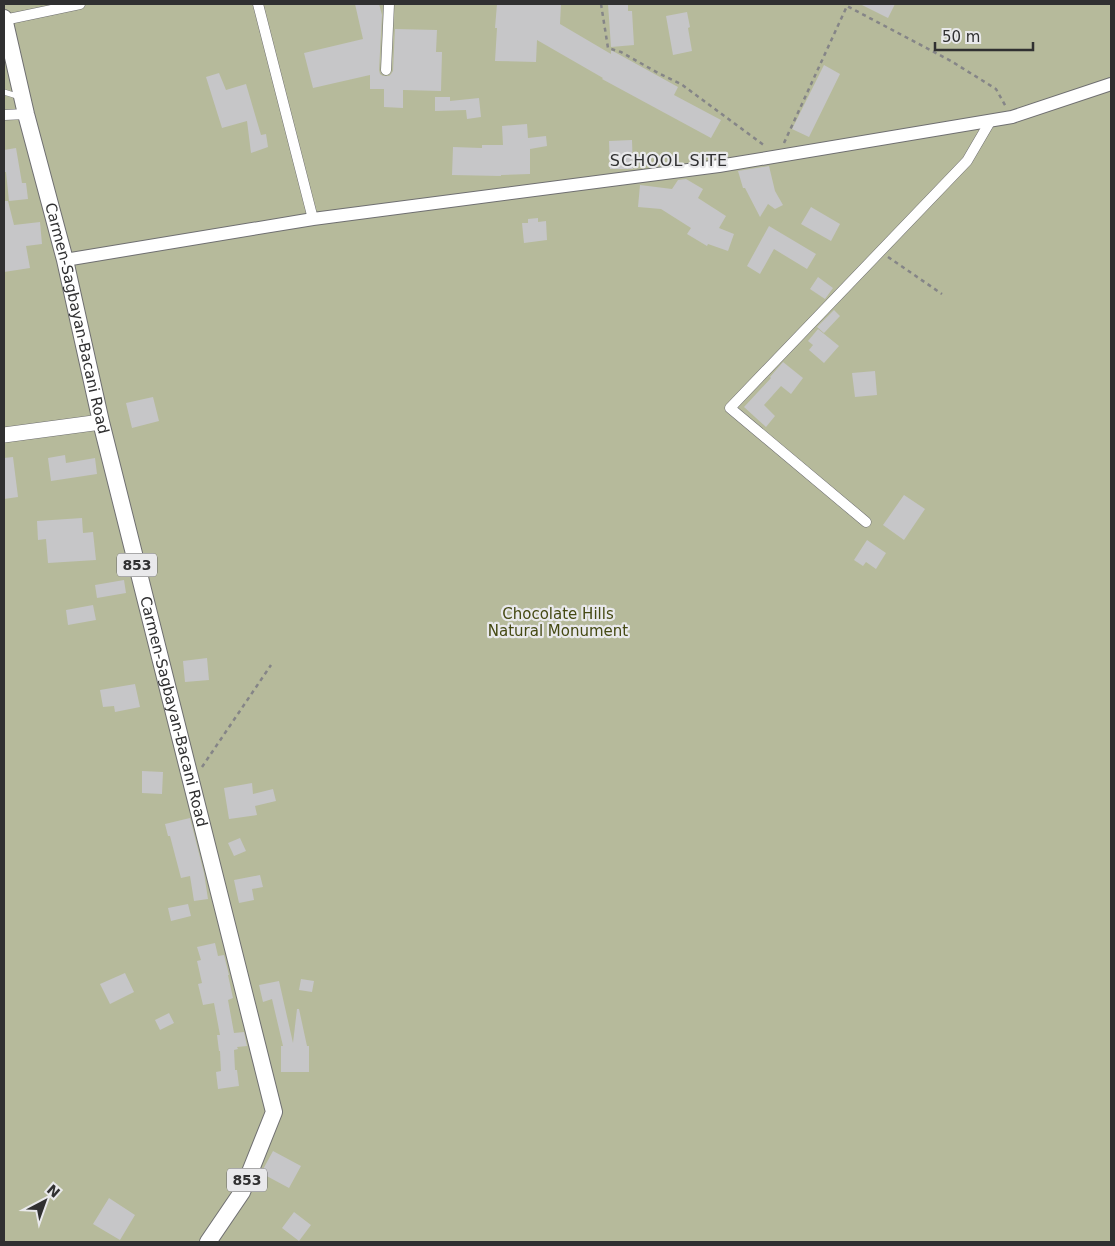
<svg xmlns="http://www.w3.org/2000/svg" width="1115" height="1246" font-family="'DejaVu Sans',sans-serif">
<style>
.green{fill:#b6ba9b}
.building{fill:#c6c6c8}
.lines{fill:none;stroke-linecap:round;stroke-linejoin:round}
.service-casing{stroke:#6f6f71;stroke-width:6}
.minor-casing{stroke:#6f6f71;stroke-width:11}
.tertiary-casing{stroke:#6f6f71;stroke-width:14}
.secondary-casing{stroke:#6f6f71;stroke-width:16}
.primary-casing{stroke:#6f6f71;stroke-width:18}
.path{stroke:#858587;stroke-width:2.5;stroke-dasharray:4 4;stroke-linecap:butt}
.service{stroke:#fff;stroke-width:5}
.minor{stroke:#fff;stroke-width:10}
.tertiary{stroke:#fff;stroke-width:12}
.secondary{stroke:#fff;stroke-width:15}
.primary{stroke:#fff;stroke-width:16}
.labels{text-anchor:middle;dominant-baseline:central;stroke-width:4.5;stroke-linejoin:round;paint-order:stroke}
.shield{fill:#e9e9eb;stroke:#686869;stroke-width:1}
.shield-label{font-size:14px;font-weight:bold;fill:#303031}
.street-label{font-size:15px;fill:#303031;stroke:#e9e9eb}
.park-label{font-size:15px;fill:#454913;stroke:#e9e9eb}
.neighbourhood-label{font-size:16px;letter-spacing:1px;fill:#303031;stroke:#e9e9eb}
</style>
<rect width="100%" height="100%" fill="#e9e9eb"/>
<path class="green" d="M 4,4 L 1111,4 L 1111,1242 L 4,1242 Z"/>
<path class="building" d="M 355,4 L 379,4 L 382,15 L 379,70 L 380,74 L 383,76 L 389,76 L 391,74 L 393,71 L 395,29 L 437,30 L 436,52 L 442,52 L 441,91 L 403,90 L 403,108 L 384,107 L 384,89 L 370,89 L 370,75 L 313,88 L 304,53 L 363,39 Z
M 497,4 L 561,4 L 560,24 L 611,54 L 611,50 L 678,87 L 674,95 L 721,120 L 711,138 L 602,79 L 603,78 L 537,40 L 536,62 L 495,61 L 497,28 L 495,28 Z
M 608,4 L 628,4 L 628,11 L 632,11 L 634,45 L 611,47 Z
M 860,4 L 895,4 L 888,18 Z
M 687,12 L 690,27 L 688,28 L 692,51 L 673,55 L 666,16 Z
M 824,65 L 840,74 L 809,137 L 792,129 Z
M 219,73 L 226,90 L 246,84 L 261,135 L 266,134 L 268,147 L 251,153 L 247,121 L 222,128 L 206,77 Z
M 435,97 L 450,97 L 450,101 L 479,98 L 481,117 L 467,119 L 466,110 L 435,111 Z
M 527,124 L 528,138 L 546,136 L 547,146 L 530,149 L 530,174 L 501,175 L 501,176 L 452,175 L 453,147 L 482,148 L 482,145 L 503,145 L 502,126 Z
M 632,140 L 633,169 L 610,169 L 609,141 Z
M 16,148 L 22,183 L 26,183 L 28,199 L 9,201 L 6,172 L 4,172 L 4,150 Z
M 769,166 L 775,191 L 783,205 L 775,209 L 768,204 L 760,217 L 745,188 L 743,188 L 738,171 Z
M 686,179 L 703,189 L 698,198 L 726,216 L 719,228 L 734,234 L 728,251 L 708,244 L 707,246 L 687,234 L 691,228 L 661,209 L 638,207 L 640,185 L 672,189 L 678,180 Z
M 4,201 L 8,201 L 14,225 L 40,222 L 42,244 L 26,246 L 30,268 L 4,272 Z
M 811,207 L 840,224 L 831,241 L 801,224 Z
M 538,218 L 538,222 L 546,221 L 547,240 L 524,243 L 522,223 L 528,223 L 528,219 Z
M 769,226 L 816,254 L 807,269 L 774,249 L 760,274 L 747,266 Z
M 818,277 L 833,288 L 825,299 L 810,289 Z
M 834,310 L 840,316 L 824,333 L 817,327 Z
M 818,329 L 839,346 L 824,363 L 809,350 L 813,345 L 808,341 Z
M 783,362 L 803,378 L 791,394 L 781,386 L 764,405 L 775,416 L 766,427 L 744,407 L 771,378 L 770,377 Z
M 875,371 L 877,395 L 855,397 L 852,373 Z
M 153,397 L 159,421 L 132,428 L 126,403 Z
M 65,455 L 66,463 L 95,458 L 97,474 L 51,481 L 48,458 Z
M 13,457 L 18,497 L 4,499 L 4,458 Z
M 904,495 L 925,509 L 904,540 L 883,525 Z
M 82,518 L 83,533 L 93,532 L 96,560 L 48,563 L 46,539 L 38,540 L 37,521 Z
M 867,540 L 886,553 L 876,569 L 866,562 L 863,566 L 854,560 Z
M 124,580 L 126,593 L 97,598 L 95,585 Z
M 93,605 L 96,620 L 68,625 L 66,610 Z
M 207,658 L 209,680 L 185,682 L 183,661 Z
M 135,684 L 140,707 L 115,712 L 114,706 L 103,707 L 100,690 Z
M 142,771 L 163,772 L 162,794 L 142,793 Z
M 252,783 L 253,794 L 273,789 L 276,801 L 255,806 L 257,815 L 229,819 L 224,788 Z
M 190,818 L 204,873 L 208,899 L 194,901 L 190,876 L 181,878 L 170,836 L 168,836 L 165,824 Z
M 240,838 L 246,851 L 234,856 L 228,843 Z
M 260,875 L 263,887 L 252,889 L 254,900 L 239,903 L 234,880 Z
M 188,904 L 191,916 L 171,921 L 168,908 Z
M 215,943 L 218,956 L 224,955 L 229,975 L 228,975 L 233,998 L 228,1000 L 234,1033 L 244,1032 L 247,1046 L 237,1047 L 238,1049 L 234,1050 L 235,1070 L 237,1070 L 239,1086 L 218,1089 L 216,1072 L 221,1071 L 220,1051 L 219,1051 L 217,1035 L 220,1035 L 214,1003 L 203,1005 L 198,984 L 202,983 L 197,961 L 201,960 L 197,947 Z
M 125,973 L 134,992 L 110,1004 L 100,984 Z
M 301,979 L 314,981 L 312,992 L 299,990 Z
M 279,981 L 293,1043 L 297,1009 L 299,1009 L 307,1046 L 309,1046 L 309,1072 L 281,1072 L 281,1046 L 283,1046 L 272,999 L 263,1002 L 259,985 Z
M 169,1013 L 174,1023 L 160,1030 L 155,1020 Z
M 273,1151 L 301,1166 L 289,1188 L 261,1173 Z
M 109,1198 L 135,1215 L 120,1240 L 93,1224 Z
M 294,1212 L 311,1225 L 299,1241 L 282,1228 Z"/>
<g class="lines">
<defs>
<path id="service" d="M 4,92 L 20,97"/>
<path id="minor" d="M 258,4 L 313,219
M 4,20 L 80,4
M 386,70 L 389,4
M 4,115 L 26,114
M 866,522 L 730,408 L 967,161 L 991,120"/>
<path id="tertiary" d="M 65,260 L 313,219 L 719,166 L 1012,117 L 1111,84"/>
<path id="secondary" d="M 4,435 L 101,422"/>
<g id="primary">
<path id="s1" d="M 4,18 L 26,114 L 65,260 L 101,422 L 274,1112 L 242,1192 L 208,1242"/>
</g>
</defs>
<use href="#service" class="service-casing"/>
<use href="#minor" class="minor-casing"/>
<use href="#tertiary" class="tertiary-casing"/>
<use href="#secondary" class="secondary-casing"/>
<use href="#primary" class="primary-casing"/>
<path class="path" d="M 601,4 L 608,48 L 621,52 L 658,73 L 681,84 L 765,146
M 784,143 L 847,6 L 951,61 L 996,89 L 1006,107
M 888,257 L 942,294
M 202,767 L 271,665"/>
<use href="#service" class="service"/>
<use href="#minor" class="minor"/>
<use href="#tertiary" class="tertiary"/>
<use href="#secondary" class="secondary"/>
<use href="#primary" class="primary"/>
</g>
<g class="labels">
<g class="shield">
<rect x="117" y="553.5" width="40" height="23" rx="4"/>
<rect x="227" y="1168.5" width="40" height="23" rx="4"/>
</g>
<g class="shield-label">
<text x="137" y="565">853</text>
<text x="247" y="1180">853</text>
</g>
<g class="street-label">
<text stroke="none"><textPath href="#s1" startOffset="309">Carmen-Sagbayan-Bacani Road</textPath></text>
<text stroke="none"><textPath href="#s1" startOffset="714">Carmen-Sagbayan-Bacani Road</textPath></text>
</g>
<g class="park-label">
<text x="558" y="614">Chocolate Hills<tspan x="558" dy="17">Natural Monument</tspan></text>
</g>
<g class="neighbourhood-label">
<text x="669" y="160">SCHOOL SITE</text>
</g>
</g>
<rect width="1115" height="1246" fill="none" stroke="#303031" stroke-width="10"/>
<g transform="translate(45 1201) rotate(41)" stroke="#e9e9eb" stroke-width="4" paint-order="stroke">
<path d="M0-4L9 19L0 12L-9 19Z" fill="#303031"/>
<text y="-8" font-size="14" font-weight="bold" text-anchor="middle" fill="#303031">N</text>
</g>
<path d="M935 42v8h98v-8" fill="none" stroke="#303031" stroke-width="2.5"/>
<text x="942" y="42" font-size="15" fill="#303031" stroke="#e9e9eb" stroke-width="4" paint-order="stroke">50 m</text>
</svg>
